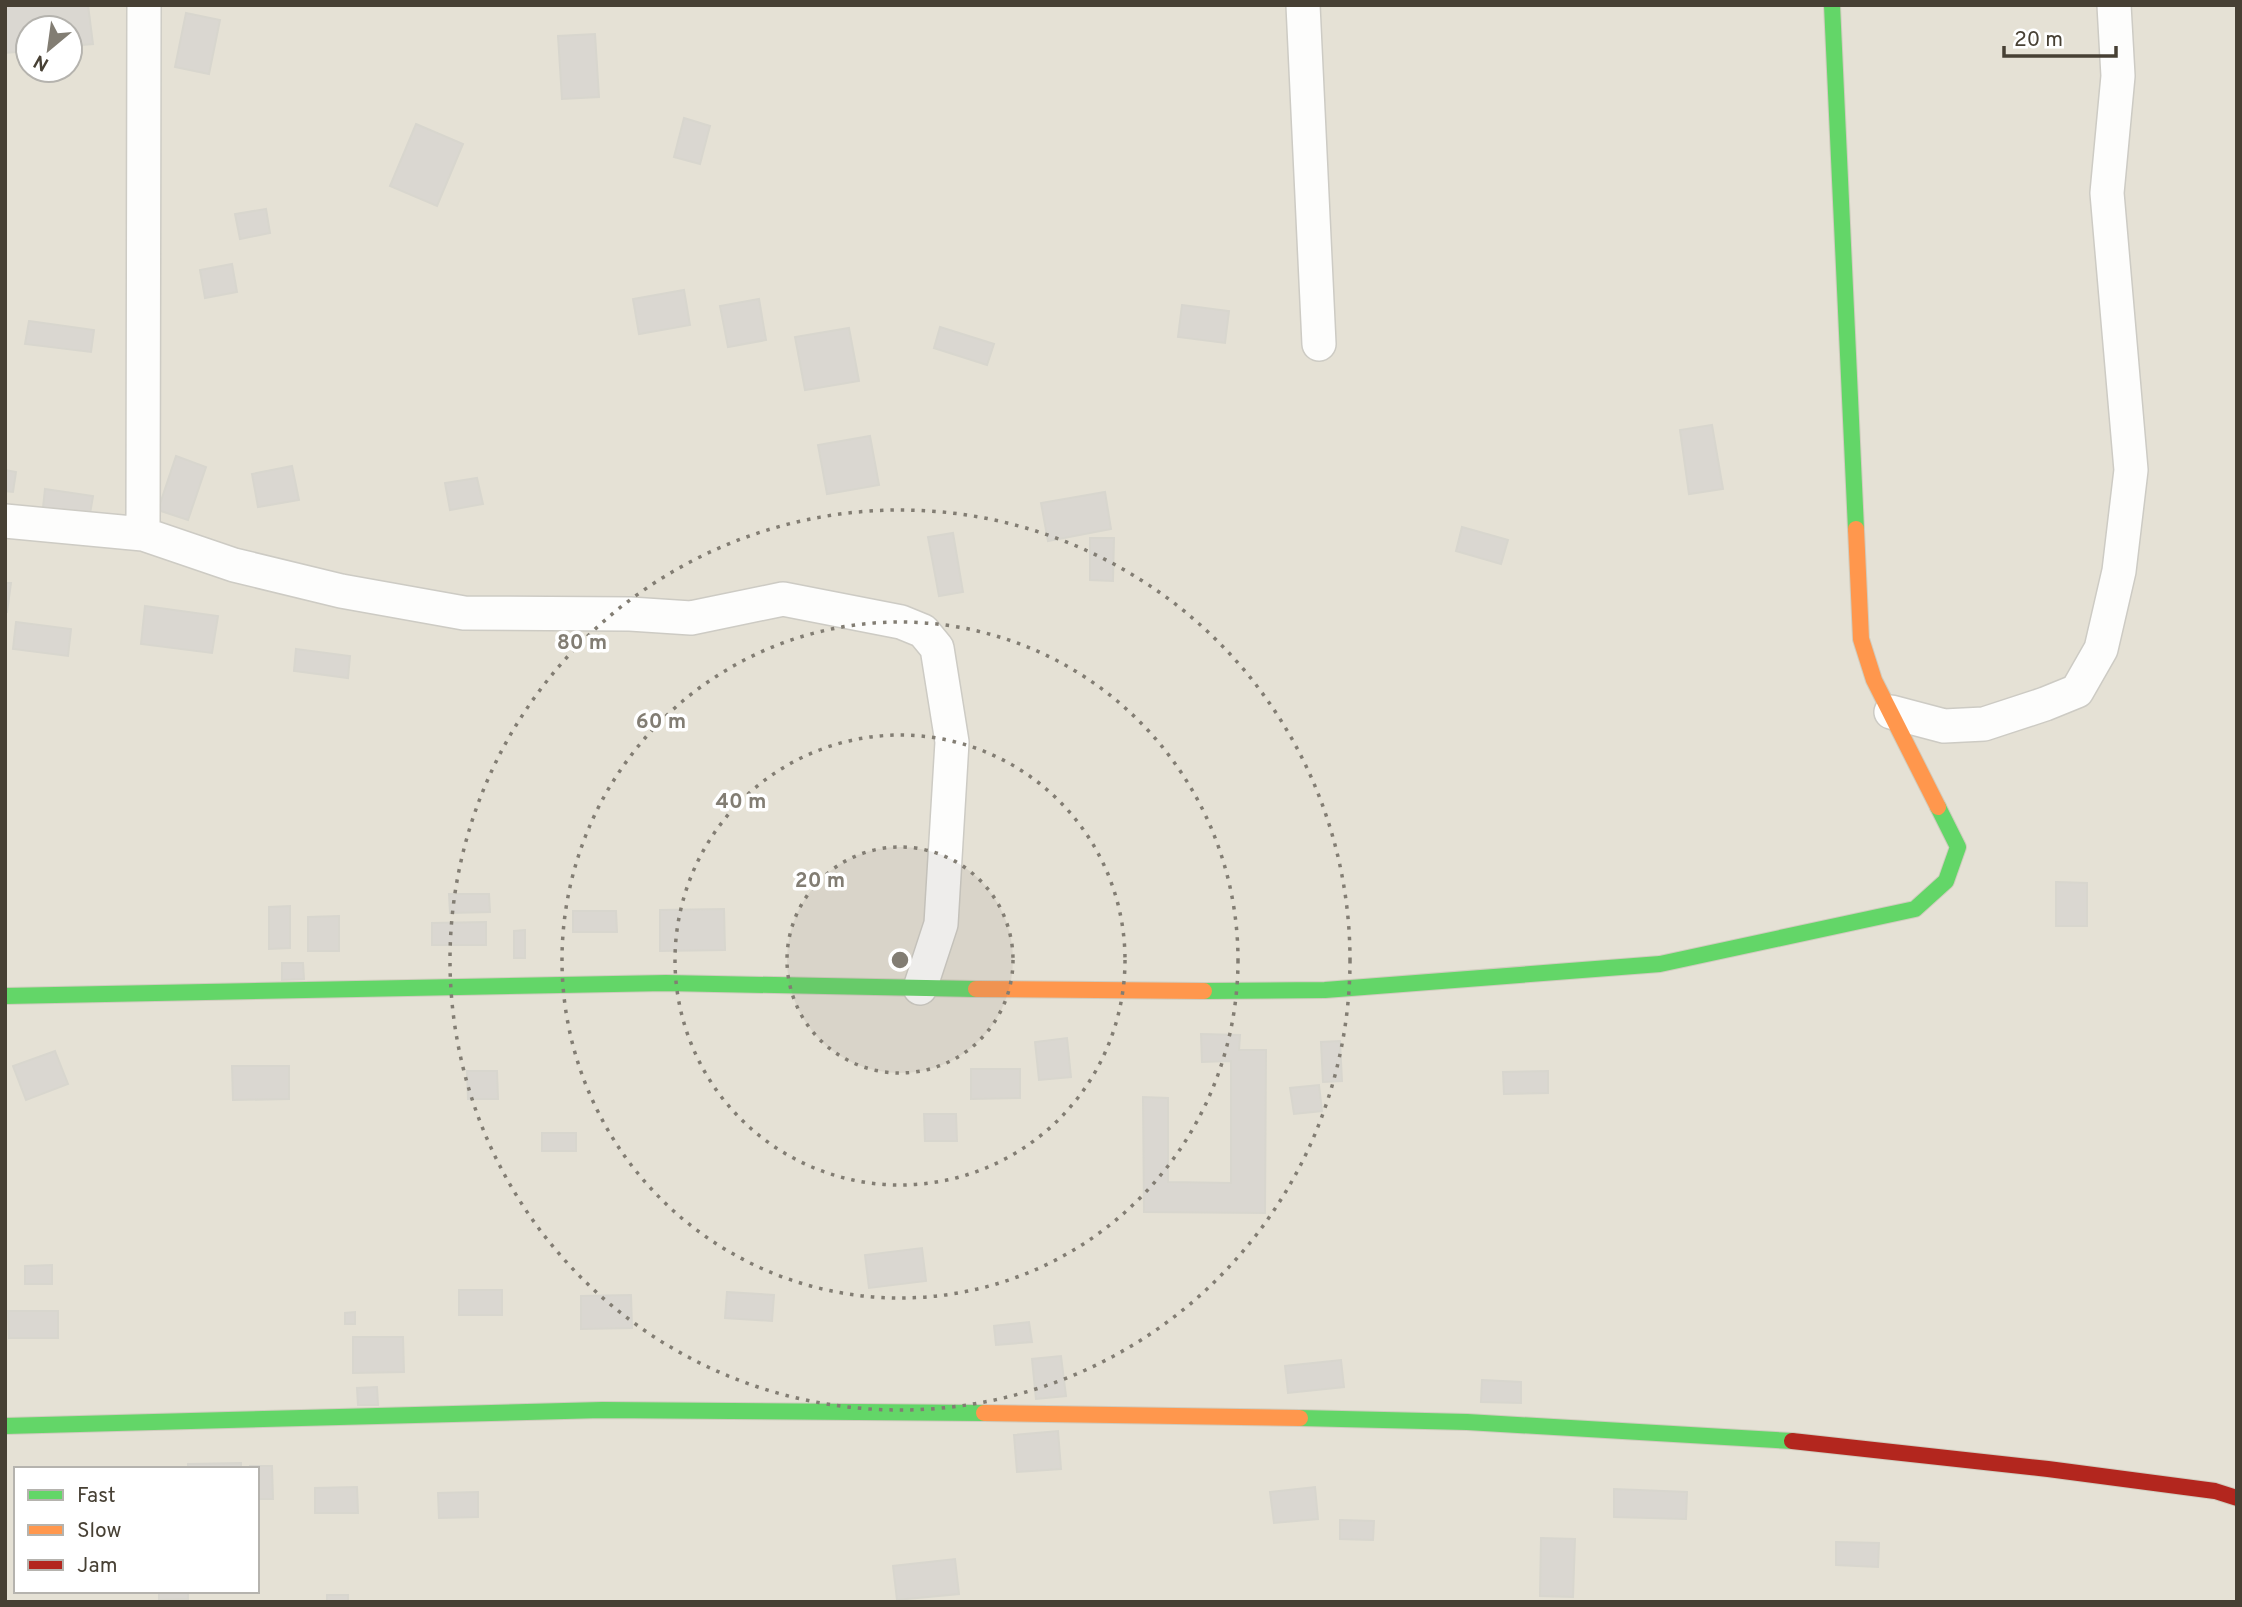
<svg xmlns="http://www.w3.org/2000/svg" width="2242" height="1607" font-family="Overpass,sans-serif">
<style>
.residential{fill:#e5e1d5;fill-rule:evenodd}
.building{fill:#dad7d1;stroke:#d8d6ce;stroke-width:2}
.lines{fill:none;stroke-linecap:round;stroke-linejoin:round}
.street-casing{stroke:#cdcbc4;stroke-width:36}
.fast-casing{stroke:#d0ccbe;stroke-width:18}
.slow-casing{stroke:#d0ccbe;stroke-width:18}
.jam-casing{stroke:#d0ccbe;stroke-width:18}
.street{stroke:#fdfdfc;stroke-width:33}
.fast{stroke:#63d668;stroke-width:16}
.slow{stroke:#ff974d;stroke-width:16}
.jam{stroke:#b3261e;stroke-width:16}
.ring{fill:none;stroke:#827d73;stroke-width:3.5;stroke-dasharray:3.5 7}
.centre{fill:#827d73;stroke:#fff;stroke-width:3.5}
.ring-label{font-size:21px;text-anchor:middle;font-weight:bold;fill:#827d73;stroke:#fff;stroke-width:7;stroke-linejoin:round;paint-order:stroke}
</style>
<rect width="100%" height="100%" fill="#f0efe8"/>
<path class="residential" d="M 5,5 L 2237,5 L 2237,1602 L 5,1602 ZM 28,28 L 70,28 L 70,70 L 28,70 ZM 16,1469 L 257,1469 L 257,1591 L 16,1591 Z"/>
<path class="building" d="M 5,5 L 88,5 L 93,44 L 70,46 L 70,28 L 28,28 L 28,51 L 5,53 Z
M 186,13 L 220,20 L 209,74 L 175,67 Z
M 595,34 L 599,97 L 562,99 L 558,36 Z
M 684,118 L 710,126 L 700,164 L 674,157 Z
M 416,124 L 463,144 L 437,206 L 390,186 Z
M 266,209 L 270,233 L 240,239 L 235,214 Z
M 232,264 L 237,292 L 205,298 L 200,270 Z
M 684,290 L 690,325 L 639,334 L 633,299 Z
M 759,299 L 766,340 L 728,347 L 720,306 Z
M 1182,305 L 1229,311 L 1225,343 L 1178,337 Z
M 29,321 L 94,330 L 91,352 L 25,344 Z
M 940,327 L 994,344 L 987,365 L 934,348 Z
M 849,328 L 859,381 L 805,390 L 795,337 Z
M 1712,425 L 1723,489 L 1689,494 L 1680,430 Z
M 870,436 L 879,485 L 827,494 L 818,445 Z
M 176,456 L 206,467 L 188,520 L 158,510 Z
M 292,466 L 299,500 L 258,507 L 252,474 Z
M 5,470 L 16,472 L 13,492 L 5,491 Z
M 477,478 L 483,504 L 450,510 L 445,483 Z
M 45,489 L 93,496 L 90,514 L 43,508 Z
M 1105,492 L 1111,529 L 1048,541 L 1041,503 Z
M 1462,527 L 1508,540 L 1501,564 L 1456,551 Z
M 953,533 L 963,592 L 939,596 L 928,537 Z
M 1090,538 L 1114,538 L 1113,581 L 1090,580 Z
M 5,583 L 11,583 L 7,612 L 5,612 Z
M 145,606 L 218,616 L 212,653 L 141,644 Z
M 16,622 L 71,629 L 68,656 L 13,649 Z
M 296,649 L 350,656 L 348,678 L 294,671 Z
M 2056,882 L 2087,883 L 2087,926 L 2056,926 Z
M 449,894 L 489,894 L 490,912 L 450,913 Z
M 290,906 L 290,948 L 269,949 L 269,907 Z
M 724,909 L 725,950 L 660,951 L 660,910 Z
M 573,911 L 616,911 L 617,932 L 573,932 Z
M 339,916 L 339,951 L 308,951 L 308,917 Z
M 486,922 L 486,945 L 432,945 L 432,923 Z
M 525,930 L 525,958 L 514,958 L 514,931 Z
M 282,963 L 303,963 L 304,979 L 282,980 Z
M 1201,1034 L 1240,1035 L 1239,1050 L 1266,1050 L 1265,1213 L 1144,1212 L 1143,1097 L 1168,1098 L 1168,1182 L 1231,1183 L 1231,1061 L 1202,1062 Z
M 1067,1038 L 1071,1077 L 1039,1080 L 1035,1042 Z
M 1340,1041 L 1342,1081 L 1323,1082 L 1321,1042 Z
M 55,1051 L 68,1084 L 26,1100 L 13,1066 Z
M 232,1066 L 289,1066 L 289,1099 L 233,1100 Z
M 971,1069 L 1020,1069 L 1020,1098 L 971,1099 Z
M 467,1071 L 497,1071 L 498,1099 L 468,1099 Z
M 1548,1071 L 1548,1093 L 1504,1094 L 1503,1072 Z
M 1319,1085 L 1322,1111 L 1294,1114 L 1290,1088 Z
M 924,1114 L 956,1114 L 957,1141 L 925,1141 Z
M 542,1133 L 576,1133 L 576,1151 L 542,1151 Z
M 922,1248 L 926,1281 L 869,1288 L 865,1255 Z
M 52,1265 L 52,1284 L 25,1284 L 25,1266 Z
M 459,1290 L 502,1290 L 502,1315 L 459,1315 Z
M 727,1292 L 774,1295 L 772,1321 L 725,1318 Z
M 631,1295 L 632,1328 L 581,1329 L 581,1296 Z
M 8,1311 L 58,1311 L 58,1338 L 9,1338 Z
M 355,1312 L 355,1324 L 345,1324 L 345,1313 Z
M 1029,1322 L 1032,1342 L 996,1345 L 994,1326 Z
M 353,1337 L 403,1337 L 404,1372 L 353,1373 Z
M 1061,1356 L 1066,1396 L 1036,1399 L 1032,1359 Z
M 1341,1360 L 1344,1387 L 1288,1393 L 1285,1366 Z
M 1482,1380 L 1521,1382 L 1521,1403 L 1481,1402 Z
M 377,1387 L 378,1405 L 358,1405 L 357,1388 Z
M 1058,1431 L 1061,1469 L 1017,1472 L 1014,1435 Z
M 241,1463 L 241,1469 L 188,1469 L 188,1464 Z
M 250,1466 L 272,1466 L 273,1499 L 257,1499 L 257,1469 L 250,1469 Z
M 357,1487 L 358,1513 L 315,1513 L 315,1488 Z
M 1315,1487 L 1318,1519 L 1274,1523 L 1270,1492 Z
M 1614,1489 L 1687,1492 L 1686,1519 L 1614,1517 Z
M 478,1492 L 478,1517 L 439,1518 L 438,1493 Z
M 1340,1520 L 1374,1521 L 1373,1540 L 1340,1539 Z
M 1541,1538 L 1575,1539 L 1573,1597 L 1540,1596 Z
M 1836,1542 L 1879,1543 L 1878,1567 L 1836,1565 Z
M 955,1559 L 959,1594 L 897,1600 L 893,1566 Z
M 159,1591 L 188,1591 L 188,1599 L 159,1600 Z
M 327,1595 L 348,1595 L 348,1602 L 327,1602 Z"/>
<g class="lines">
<defs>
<path id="street" d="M 1303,5 L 1319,344
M 5,521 L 143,534 L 144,5
M 143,534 L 234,565 L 341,591 L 464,613 L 630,614 L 691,618 L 783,599 L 901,622 L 923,631 L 937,648 L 952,742 L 941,924 L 920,988
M 1891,712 L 1944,726 L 1984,724 L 2045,704 L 2077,691 L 2101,649 L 2119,571 L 2131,470 L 2107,193 L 2118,76 L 2114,5"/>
<path id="fast" d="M 1832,5 L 1856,529
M 1204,991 L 1325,990 L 1660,964 L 1915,909 L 1946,881 L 1958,847 L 1938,807
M 5,996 L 666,983 L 976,989
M 1300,1418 L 1467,1422 L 1792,1441
M 5,1426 L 602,1410 L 984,1413"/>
<path id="slow" d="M 1856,529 L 1861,639 L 1874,680 L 1938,807
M 976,989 L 1204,991
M 984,1413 L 1300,1418"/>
<path id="jam" d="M 1792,1441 L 2048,1469 L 2215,1491 L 2237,1498"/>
</defs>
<use href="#street" class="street-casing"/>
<use href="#fast" class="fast-casing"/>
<use href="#slow" class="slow-casing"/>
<use href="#jam" class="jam-casing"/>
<use href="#street" class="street"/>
<use href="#fast" class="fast"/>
<use href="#slow" class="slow"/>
<use href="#jam" class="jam"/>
</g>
<circle cx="900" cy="960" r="113" fill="#827d73" fill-opacity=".12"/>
<g class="ring">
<circle cx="900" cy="960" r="113"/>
<circle cx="900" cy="960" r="225"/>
<circle cx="900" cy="960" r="338"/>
<circle cx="900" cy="960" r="450"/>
</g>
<circle cx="900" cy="960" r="10" class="centre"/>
<g class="ring-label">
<text x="582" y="649">80 m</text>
<text x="661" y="728">60 m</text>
<text x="741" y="808">40 m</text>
<text x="820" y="887">20 m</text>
</g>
<rect width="2242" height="1607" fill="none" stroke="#474034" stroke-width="14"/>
<rect x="14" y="1467" width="245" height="126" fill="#ffffff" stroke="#b5b3ae" stroke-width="2"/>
<rect x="28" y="1490" width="35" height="10" fill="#63d668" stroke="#b5b3ae" stroke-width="2"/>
<text x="77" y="1502" font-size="21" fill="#474034">Fast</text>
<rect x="28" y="1525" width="35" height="10" fill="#ff974d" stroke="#b5b3ae" stroke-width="2"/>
<text x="77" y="1537" font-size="21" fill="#474034">Slow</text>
<rect x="28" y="1560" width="35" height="10" fill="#b3261e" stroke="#b5b3ae" stroke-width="2"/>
<text x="77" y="1572" font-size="21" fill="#474034">Jam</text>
<g transform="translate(49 49) rotate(209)"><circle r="33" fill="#ffffff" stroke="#b5b3ae" stroke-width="2"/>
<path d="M0-5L12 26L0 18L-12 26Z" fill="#827d73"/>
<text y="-10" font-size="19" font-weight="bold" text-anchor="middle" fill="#474034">N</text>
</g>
<path d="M2004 46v10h112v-10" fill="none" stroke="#474034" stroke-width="3.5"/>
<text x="2014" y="46" font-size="21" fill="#474034" stroke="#ffffff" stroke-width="5" paint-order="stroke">20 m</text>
</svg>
